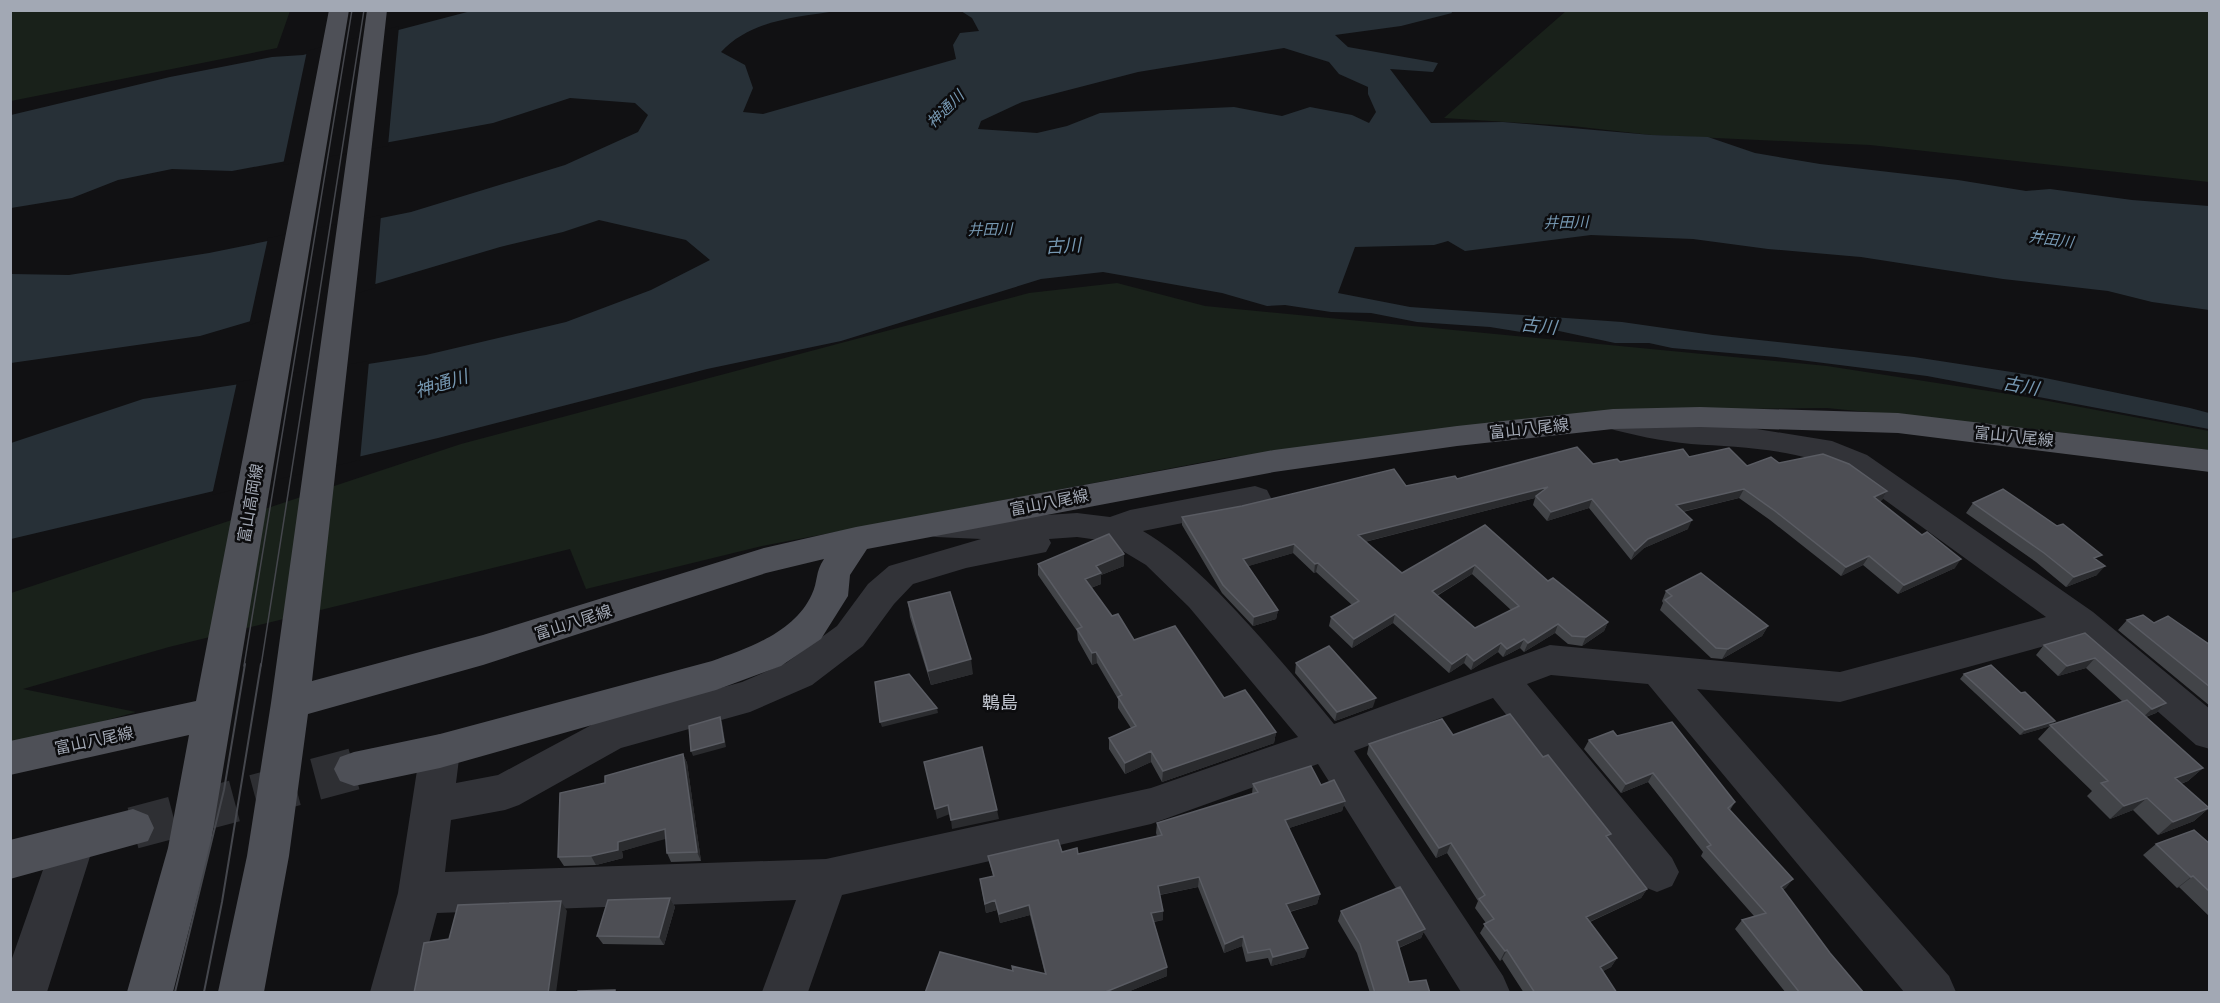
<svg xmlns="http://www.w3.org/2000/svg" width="2220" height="1003" font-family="Manrope,'Noto Sans JP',sans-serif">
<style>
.green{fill:#19211a}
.water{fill:#273037;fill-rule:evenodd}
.pier{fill:#111113}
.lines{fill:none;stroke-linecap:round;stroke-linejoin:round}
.major-tunnel{stroke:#2e2f33;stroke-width:42;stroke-dasharray:42 21;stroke-linecap:butt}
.minor{fill:#323338;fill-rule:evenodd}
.major{fill:#4e5057;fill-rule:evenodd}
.tram-far1{stroke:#45474d;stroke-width:1.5}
.tram{stroke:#45474d;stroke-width:2}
.wall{fill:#424448;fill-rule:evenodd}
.shaded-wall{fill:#2a2b2e}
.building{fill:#4d4e54;stroke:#5a5c63;stroke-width:1.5;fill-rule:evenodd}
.labels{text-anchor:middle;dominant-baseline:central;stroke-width:5;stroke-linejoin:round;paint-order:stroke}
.far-water-label{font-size:15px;font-style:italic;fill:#7698b2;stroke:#0c0c0e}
.street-label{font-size:16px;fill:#a2a8b4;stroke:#0c0c0e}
.water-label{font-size:18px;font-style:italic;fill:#7698b2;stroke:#0c0c0e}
.neighbourhood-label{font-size:18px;fill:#c3c7d0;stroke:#0c0c0e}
</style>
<rect width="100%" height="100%" fill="#111113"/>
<path class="green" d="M 11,10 L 290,10 L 290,11 L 277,48 L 11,101 Z
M 1566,11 L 2209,11 L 2209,182 L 1870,145 L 1651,135 L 1572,126 L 1444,118 Z
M 1117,283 L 1205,306 L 1827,366 L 2021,396 L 2209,431 L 2209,450 L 1996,425 L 1827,408 L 1611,410 L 1225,458 L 762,546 L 586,589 L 570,549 L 169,647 L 23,689 L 136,712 L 11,747 L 11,593 L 461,444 L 1029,293 Z"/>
<path class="water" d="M 471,11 L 837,11 C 796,17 751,20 721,52 L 745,65 L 753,88 L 743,112 L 763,114 L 956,59 L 953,45 L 960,33 L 979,31 L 972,18 L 961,11 L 1451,11 L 1452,13 L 1401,26 L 1335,35 L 1348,47 L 1438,63 L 1433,72 L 1390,69 L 1431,123 L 1503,122 L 1651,135 L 1708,137 L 1755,153 L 1820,164 L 1958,180 L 2026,191 L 2050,189 L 2132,200 L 2209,206 L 2209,310 L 2152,302 L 2108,291 L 2003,279 L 1861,257 L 1768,249 L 1693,239 L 1591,235 L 1465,251 L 1448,241 L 1434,245 L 1355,247 L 1338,293 L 1410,307 L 1622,322 L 1713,335 L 1914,357 L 2031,375 L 2190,408 L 2209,413 L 2209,429 L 1927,376 L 1776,357 L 1672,348 L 1649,343 L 1615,343 L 1559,331 L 1521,332 L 1490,327 L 1417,322 L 1371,313 L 1331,312 L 1285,305 L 1267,306 L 1222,293 L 1103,272 L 1041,279 L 841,341 L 707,369 L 438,438 L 11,539 L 11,443 L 143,399 L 426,355 L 566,322 L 651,290 L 710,260 L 686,240 L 599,220 L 563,232 L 500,247 L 200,336 L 11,363 L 11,274 L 69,275 L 209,253 L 411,212 L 565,165 L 638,132 L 648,115 L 635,103 L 570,98 L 493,123 L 232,171 L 172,169 L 118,180 L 72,198 L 11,208 L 11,115 L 170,77 L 272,57 L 303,55 ZM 1284,48 L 1329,62 L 1339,74 L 1368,87 L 1368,94 L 1376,112 L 1369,123 L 1352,115 L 1310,107 L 1282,116 L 1234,107 L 1100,113 L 1067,126 L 1037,133 L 978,129 L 981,121 L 1022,102 L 1138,72 Z"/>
<path class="pier" d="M 399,26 L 388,146 L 283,165 L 307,51 Z
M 381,215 L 375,288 L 249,325 L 268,238 Z
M 369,361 L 360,460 L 212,495 L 237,382 Z"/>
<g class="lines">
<path class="major-tunnel" d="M 133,828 L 354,769"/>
<path class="minor" d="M 1615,410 L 1688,423 L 1732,425 L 1832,441 L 1867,455 L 2093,612 L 2210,709 L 2210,749 L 2196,745 L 2074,638 L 1840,702 L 1697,689 L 1949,976 L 1956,992 L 1904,992 L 1648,684 L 1551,675 L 1527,684 L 1672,858 L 1679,872 L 1672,886 L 1657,892 L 1642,886 L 1493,698 L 1354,751 L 1503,976 L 1510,992 L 1461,992 L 1318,764 L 1151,824 L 842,895 L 808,992 L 762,992 L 796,900 L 437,913 L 416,992 L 370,992 L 398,893 L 420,751 L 426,739 L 440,734 L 454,739 L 460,751 L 456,783 L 498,775 L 597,722 L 742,682 L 786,663 L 837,626 L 868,584 L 889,566 L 981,539 L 936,537 L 924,534 L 919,525 L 924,516 L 936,513 L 1015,517 L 1077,513 L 1110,517 L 1130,510 L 1255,486 L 1267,490 L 1271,498 L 1267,506 L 1143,531 C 1185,556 1217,590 1250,626 C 1279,658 1307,691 1334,724 L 1550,645 L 1840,672 L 2046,617 L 1845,471 C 1798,449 1741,447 1691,444 C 1662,441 1631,435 1604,427 L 1600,420 L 1604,413 ZM 1077,537 L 1106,541 L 1146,565 L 1189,607 L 1298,737 L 1151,788 L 826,859 L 445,872 L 451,820 L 505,810 L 519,805 L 621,748 L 750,712 L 812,685 L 863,646 L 894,604 L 913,584 L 966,568 L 1046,552 L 1051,543 L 1049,539 Z
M 73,825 L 88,830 L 94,844 L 47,992 L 10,992 L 10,964 L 52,844 L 58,830 Z"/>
<path class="major" d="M 329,10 L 349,10 L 210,848 L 173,992 L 127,992 L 168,848 L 189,735 L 10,775 L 10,741 L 196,701 Z
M 367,10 L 387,10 L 312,681 L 483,635 L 764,548 L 856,527 L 1274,450 L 1457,426 L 1613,409 L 1700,407 L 1898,413 L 2210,450 L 2210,472 L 1898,433 L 1700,427 L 1613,429 L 1457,446 L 1274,472 L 867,549 L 850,575 L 848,596 L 821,639 L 781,666 L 716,690 L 440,768 L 354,786 L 340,781 L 334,769 L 340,757 L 354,752 L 440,734 L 712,661 C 749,648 795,632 812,594 C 818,582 815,572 824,559 L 766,573 L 483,665 L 308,714 L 289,856 L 264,992 L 218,992 L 247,856 L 271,703 Z
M 133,809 L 148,815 L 154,828 L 148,841 L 10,879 L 10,840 Z"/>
<path class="tram-far1" d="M 244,666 L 352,10
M 261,666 L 364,10"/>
<path class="tram" d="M 175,992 L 224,790 L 245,664
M 204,992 L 222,902 L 261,664"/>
</g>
<path class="wall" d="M 1689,457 L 1747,466 L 1779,463 L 1887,491 L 1882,500 L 1880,501 L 1955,568 L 1898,594 L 1863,565 L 1841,576 L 1770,520 L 1739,498 L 1683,512 L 1688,529 L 1644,548 L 1631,560 L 1589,508 L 1547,521 L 1533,505 L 1535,498 L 1365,542 L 1402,573 L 1485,525 L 1548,581 L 1608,622 L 1604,631 L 1582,646 L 1568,644 L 1555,633 L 1524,652 L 1520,648 L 1503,657 L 1498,652 L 1471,670 L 1464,663 L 1449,673 L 1393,623 L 1352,648 L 1329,626 L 1331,617 L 1352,605 L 1316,572 L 1314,573 L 1293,553 L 1248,566 L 1278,610 L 1276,619 L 1253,626 L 1222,593 L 1182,525 L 1182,517 L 1406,486 L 1457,479 L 1593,464 ZM 1472,574 L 1511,610 L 1475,628 L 1437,596 Z
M 1973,503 L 2057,526 L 2097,560 L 2097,575 L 2066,587 L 2036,562 L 1966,513 Z
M 1038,564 L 1124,566 L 1101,575 L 1101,584 L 1091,588 L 1112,616 L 1134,640 L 1276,732 L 1274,743 L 1162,782 L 1151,762 L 1125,774 L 1109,749 L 1109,738 L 1131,728 L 1118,708 L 1118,699 L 1097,663 L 1092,665 L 1078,640 L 1077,631 L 1038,575 Z
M 1666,591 L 1768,626 L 1762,636 L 1722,659 L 1711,658 L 1660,610 L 1663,603 L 1662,601 Z
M 908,602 L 973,674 L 931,685 L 910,617 Z
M 2127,620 L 2154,623 L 2210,645 L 2210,706 L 2118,630 Z
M 2085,633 L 2166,703 L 2156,713 L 2146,717 L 2203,768 L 2188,781 L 2181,784 L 2209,808 L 2194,821 L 2158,835 L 2133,810 L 2110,819 L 2087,796 L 2092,791 L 2038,739 L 2050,726 L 2020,735 L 1960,679 L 1964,674 L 2021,693 L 2055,721 L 2051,725 L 2123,702 L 2086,668 L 2058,676 L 2036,655 L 2044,645 Z
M 1296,663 L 1373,707 L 1335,721 L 1295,673 Z
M 1453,735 L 1543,757 L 1647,889 L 1641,898 L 1590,922 L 1617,958 L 1611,967 L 1603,971 L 1617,993 L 1524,993 L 1502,959 L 1500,961 L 1480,933 L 1486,923 L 1475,908 L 1478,901 L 1447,853 L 1436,858 L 1367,754 L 1369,744 Z
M 1617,736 L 1735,802 L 1730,810 L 1793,879 L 1783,890 L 1830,953 L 1864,993 L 1786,993 L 1735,929 L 1742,920 L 1754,916 L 1701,856 L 1703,852 L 1648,782 L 1621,793 L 1584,749 L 1589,740 Z
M 683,754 L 687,763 L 701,861 L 671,862 L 667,853 L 666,838 L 622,851 L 623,858 L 596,865 L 564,866 L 558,857 L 605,783 Z
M 1253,784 L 1321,785 L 1345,801 L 1342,811 L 1289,828 L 1320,894 L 1317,904 L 1290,912 L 1305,957 L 1271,966 L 1268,958 L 1246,962 L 1242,946 L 1224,953 L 1198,887 L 1160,895 L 1163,920 L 1154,922 L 1167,967 L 1167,976 L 1125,993 L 925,993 L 1013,971 L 1012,966 L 1045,974 L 1030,915 L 1000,923 L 997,910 L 986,913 L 980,879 L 993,876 L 988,856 L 1062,852 L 1078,854 L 1157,836 L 1156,833 L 1157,823 L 1252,794 Z
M 2156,844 L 2210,844 L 2210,917 L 2179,887 L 2177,888 L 2143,855 Z
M 670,898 L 675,907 L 664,945 L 603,944 L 597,936 Z
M 1341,911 L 1425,929 L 1421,938 L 1399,948 L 1409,982 L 1430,993 L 1370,993 L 1357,953 L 1338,921 Z"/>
<path class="shaded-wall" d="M 1548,487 L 1536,496 L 1535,498 L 1356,544 L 1358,535 Z
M 1744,489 L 1739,498 L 1672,514 L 1676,505 Z
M 1887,491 L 1882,500 L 1869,506 L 1874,497 Z
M 1592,499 L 1589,508 L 1547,521 L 1551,512 Z
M 1692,520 L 1688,529 L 1644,548 L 1631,560 L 1635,551 L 1648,539 Z
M 1294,544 L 1293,553 L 1242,568 L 1243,559 Z
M 1124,554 L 1124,566 L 1101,575 L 1101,584 L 1085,590 L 1085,579 L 1096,566 Z
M 1869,556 L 1863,565 L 1841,576 L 1846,567 Z
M 1961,559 L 1955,568 L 1898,594 L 1904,585 Z
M 1318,563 L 1316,572 L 1314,573 L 1315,564 Z
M 1475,565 L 1472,574 L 1429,600 L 1432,591 Z
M 2105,566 L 2097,575 L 2066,587 L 2074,577 Z
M 1278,610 L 1276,619 L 1253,626 L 1254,617 Z
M 1395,614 L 1393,623 L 1352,648 L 1354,639 Z
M 1608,622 L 1604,631 L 1582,646 L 1586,637 Z
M 1558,624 L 1555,633 L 1524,652 L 1528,643 Z
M 1768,626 L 1762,636 L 1722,659 L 1728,649 Z
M 1524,639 L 1520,648 L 1503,657 L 1507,649 Z
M 1501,643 L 1498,652 L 1471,670 L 1474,661 Z
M 1096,652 L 1097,663 L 1092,665 L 1092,653 Z
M 1467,654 L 1464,663 L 1449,673 L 1452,664 Z
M 2095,658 L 2086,668 L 2058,676 L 2067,666 Z
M 971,659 L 973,674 L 931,685 L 928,671 Z
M 1376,698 L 1373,707 L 1335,721 L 1337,712 Z
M 2166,703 L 2156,713 L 2142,718 L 2152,709 Z
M 937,708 L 938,713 L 882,727 L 880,722 Z
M 720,717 L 722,722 L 726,747 L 693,756 L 691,751 Z
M 2055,721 L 2051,726 L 2020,735 L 2025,730 Z
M 1276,732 L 1274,743 L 1162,782 L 1163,771 Z
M 1151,751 L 1151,762 L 1125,774 L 1125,763 Z
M 683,754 L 687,763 L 701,861 L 697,852 Z
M 2203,768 L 2188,781 L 2160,791 L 2175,778 Z
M 1653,773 L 1648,782 L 1621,793 L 1626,784 Z
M 2147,798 L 2133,810 L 2110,819 L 2124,806 Z
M 1345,801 L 1342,811 L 1283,830 L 1285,820 Z
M 948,805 L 950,814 L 937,819 L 935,809 Z
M 2209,808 L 2194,821 L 2158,835 L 2173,822 Z
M 997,810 L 999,819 L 952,829 L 951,820 Z
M 665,829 L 669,838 L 622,851 L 623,858 L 596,865 L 591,856 L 618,842 Z
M 1451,843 L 1447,853 L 1436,858 L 1439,848 Z
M 2193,876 L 2179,887 L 2177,888 L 2191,877 Z
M 1199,877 L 1198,887 L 1158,895 L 1158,886 Z
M 1793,879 L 1786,888 L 1774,896 L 1781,887 Z
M 1647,889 L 1641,898 L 1580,926 L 1586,917 Z
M 1320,894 L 1317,904 L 1284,913 L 1286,904 Z
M 670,898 L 675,907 L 664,945 L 659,937 Z
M 995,900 L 997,910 L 986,913 L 985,904 Z
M 561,901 L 567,911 L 556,993 L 548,993 Z
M 1029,905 L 1030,915 L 1000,923 L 999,914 Z
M 1163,911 L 1163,920 L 1151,922 L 1151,913 Z
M 1425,929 L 1421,938 L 1393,950 L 1397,941 Z
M 1243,936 L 1242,946 L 1224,953 L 1225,944 Z
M 1308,948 L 1305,957 L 1271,966 L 1273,957 Z
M 1507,950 L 1502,959 L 1500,961 L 1505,951 Z
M 1617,958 L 1611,967 L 1594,976 L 1600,967 Z
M 1167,967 L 1167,976 L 1125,993 L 1103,993 Z"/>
<path class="building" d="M 1577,447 L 1593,464 L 1617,459 L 1620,462 L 1683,449 L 1689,457 L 1729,448 L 1747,466 L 1771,457 L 1779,463 L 1823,454 L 1849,464 L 1887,491 L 1874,497 L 1922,535 L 1927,532 L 1961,559 L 1904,585 L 1869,556 L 1846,567 L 1775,511 L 1744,489 L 1676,505 L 1692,520 L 1648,539 L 1635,551 L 1592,499 L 1551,512 L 1536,496 L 1548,487 L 1358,535 L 1402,573 L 1485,525 L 1548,581 L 1553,578 L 1608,622 L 1586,637 L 1572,636 L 1558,624 L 1528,643 L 1524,639 L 1507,649 L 1501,643 L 1474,661 L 1467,654 L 1452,664 L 1395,614 L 1354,639 L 1331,617 L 1359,601 L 1318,563 L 1315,564 L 1294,544 L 1243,559 L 1278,610 L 1254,617 L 1223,585 L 1182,517 L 1242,506 L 1394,469 L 1406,486 L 1455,476 L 1457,479 ZM 1475,565 L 1519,606 L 1475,628 L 1432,591 Z
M 2003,489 L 2057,526 L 2063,524 L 2102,555 L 2094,558 L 2105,566 L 2074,577 L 2044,553 L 1973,503 Z
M 1109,534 L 1124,554 L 1096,566 L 1101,573 L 1085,579 L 1112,616 L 1118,614 L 1134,640 L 1175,626 L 1224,698 L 1245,690 L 1276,732 L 1163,771 L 1151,751 L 1125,763 L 1109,738 L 1136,726 L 1118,697 L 1122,695 L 1096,652 L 1092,653 L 1077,629 L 1082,627 L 1038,564 Z
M 1701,573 L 1768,626 L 1728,649 L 1716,648 L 1665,600 L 1672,596 L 1666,591 Z
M 950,592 L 971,659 L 928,671 L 908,602 Z
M 2143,615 L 2154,623 L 2168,616 L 2210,645 L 2210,687 L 2127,620 Z
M 2085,633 L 2166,703 L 2152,709 L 2095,658 L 2067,666 L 2044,645 Z
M 1329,646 L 1376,698 L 1337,712 L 1296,663 Z
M 1991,665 L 2021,693 L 2025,692 L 2055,721 L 2025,730 L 1964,674 Z
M 909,674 L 937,708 L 880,722 L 875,682 Z
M 2127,700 L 2203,768 L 2175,778 L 2209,808 L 2173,822 L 2147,798 L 2124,806 L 2101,783 L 2108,781 L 2050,725 Z
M 1510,714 L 1543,757 L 1548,755 L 1611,834 L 1606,836 L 1647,889 L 1586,917 L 1617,958 L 1600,967 L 1617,993 L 1535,993 L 1507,950 L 1505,951 L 1484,924 L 1494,919 L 1479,899 L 1485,895 L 1451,843 L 1439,848 L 1369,744 L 1442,719 L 1453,735 Z
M 720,717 L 724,742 L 691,751 L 689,726 Z
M 1672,722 L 1735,802 L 1728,808 L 1793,879 L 1781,887 L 1830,953 L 1864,993 L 1800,993 L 1742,920 L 1766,913 L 1707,847 L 1711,845 L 1653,773 L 1626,784 L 1589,740 L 1613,731 L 1617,736 Z
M 982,747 L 997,810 L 951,820 L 948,805 L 935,809 L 924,762 Z
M 683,754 L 697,852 L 667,853 L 665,829 L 618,842 L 618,850 L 591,856 L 558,857 L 560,793 L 605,783 L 605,776 Z
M 1311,766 L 1321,785 L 1334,780 L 1345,801 L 1285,820 L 1320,894 L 1286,904 L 1308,948 L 1273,957 L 1270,949 L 1248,953 L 1243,936 L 1225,944 L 1199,877 L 1158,886 L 1163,911 L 1151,913 L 1167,967 L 1103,993 L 925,993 L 940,952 L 1013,971 L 1012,966 L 1046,974 L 1029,905 L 999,914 L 995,900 L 985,904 L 980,879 L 994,876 L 988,856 L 1058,840 L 1062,852 L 1077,848 L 1078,854 L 1162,835 L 1157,823 L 1258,792 L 1253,784 Z
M 2194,830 L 2210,844 L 2210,892 L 2193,876 L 2191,877 L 2156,844 Z
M 1400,887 L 1425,929 L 1397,941 L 1409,982 L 1426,980 L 1430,993 L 1375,993 L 1360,944 L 1341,911 Z
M 670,898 L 659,937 L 597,936 L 608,900 Z
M 561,901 L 548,993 L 414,993 L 424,943 L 449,939 L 458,905 Z
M 615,990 L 615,993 L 578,993 L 578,991 Z"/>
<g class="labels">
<g class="far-water-label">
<text transform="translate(945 109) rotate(-45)">神通川</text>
<text transform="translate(1566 222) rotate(-1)">井田川</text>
<text transform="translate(990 229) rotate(-1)">井田川</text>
<text transform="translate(2051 239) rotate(8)">井田川</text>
</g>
<g class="street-label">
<text transform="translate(1529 428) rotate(-6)">富山八尾線</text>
<text transform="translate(2014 436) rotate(6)">富山八尾線</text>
<text transform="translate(1049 502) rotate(-11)">富山八尾線</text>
<text transform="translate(250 503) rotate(-80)">富山高岡線</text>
<text transform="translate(573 622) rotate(-18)">富山八尾線</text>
<text transform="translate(94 740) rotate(-12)">富山八尾線</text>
</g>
<g class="water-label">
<text transform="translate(1063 245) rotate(-3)">古川</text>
<text transform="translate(1539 325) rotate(6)">古川</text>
<text transform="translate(441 383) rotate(-17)">神通川</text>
<text transform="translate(2021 385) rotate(10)">古川</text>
</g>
<g class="neighbourhood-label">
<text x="1000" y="702">鵯島</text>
</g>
</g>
<rect width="2220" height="1003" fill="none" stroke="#a2a8b4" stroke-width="24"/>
</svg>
